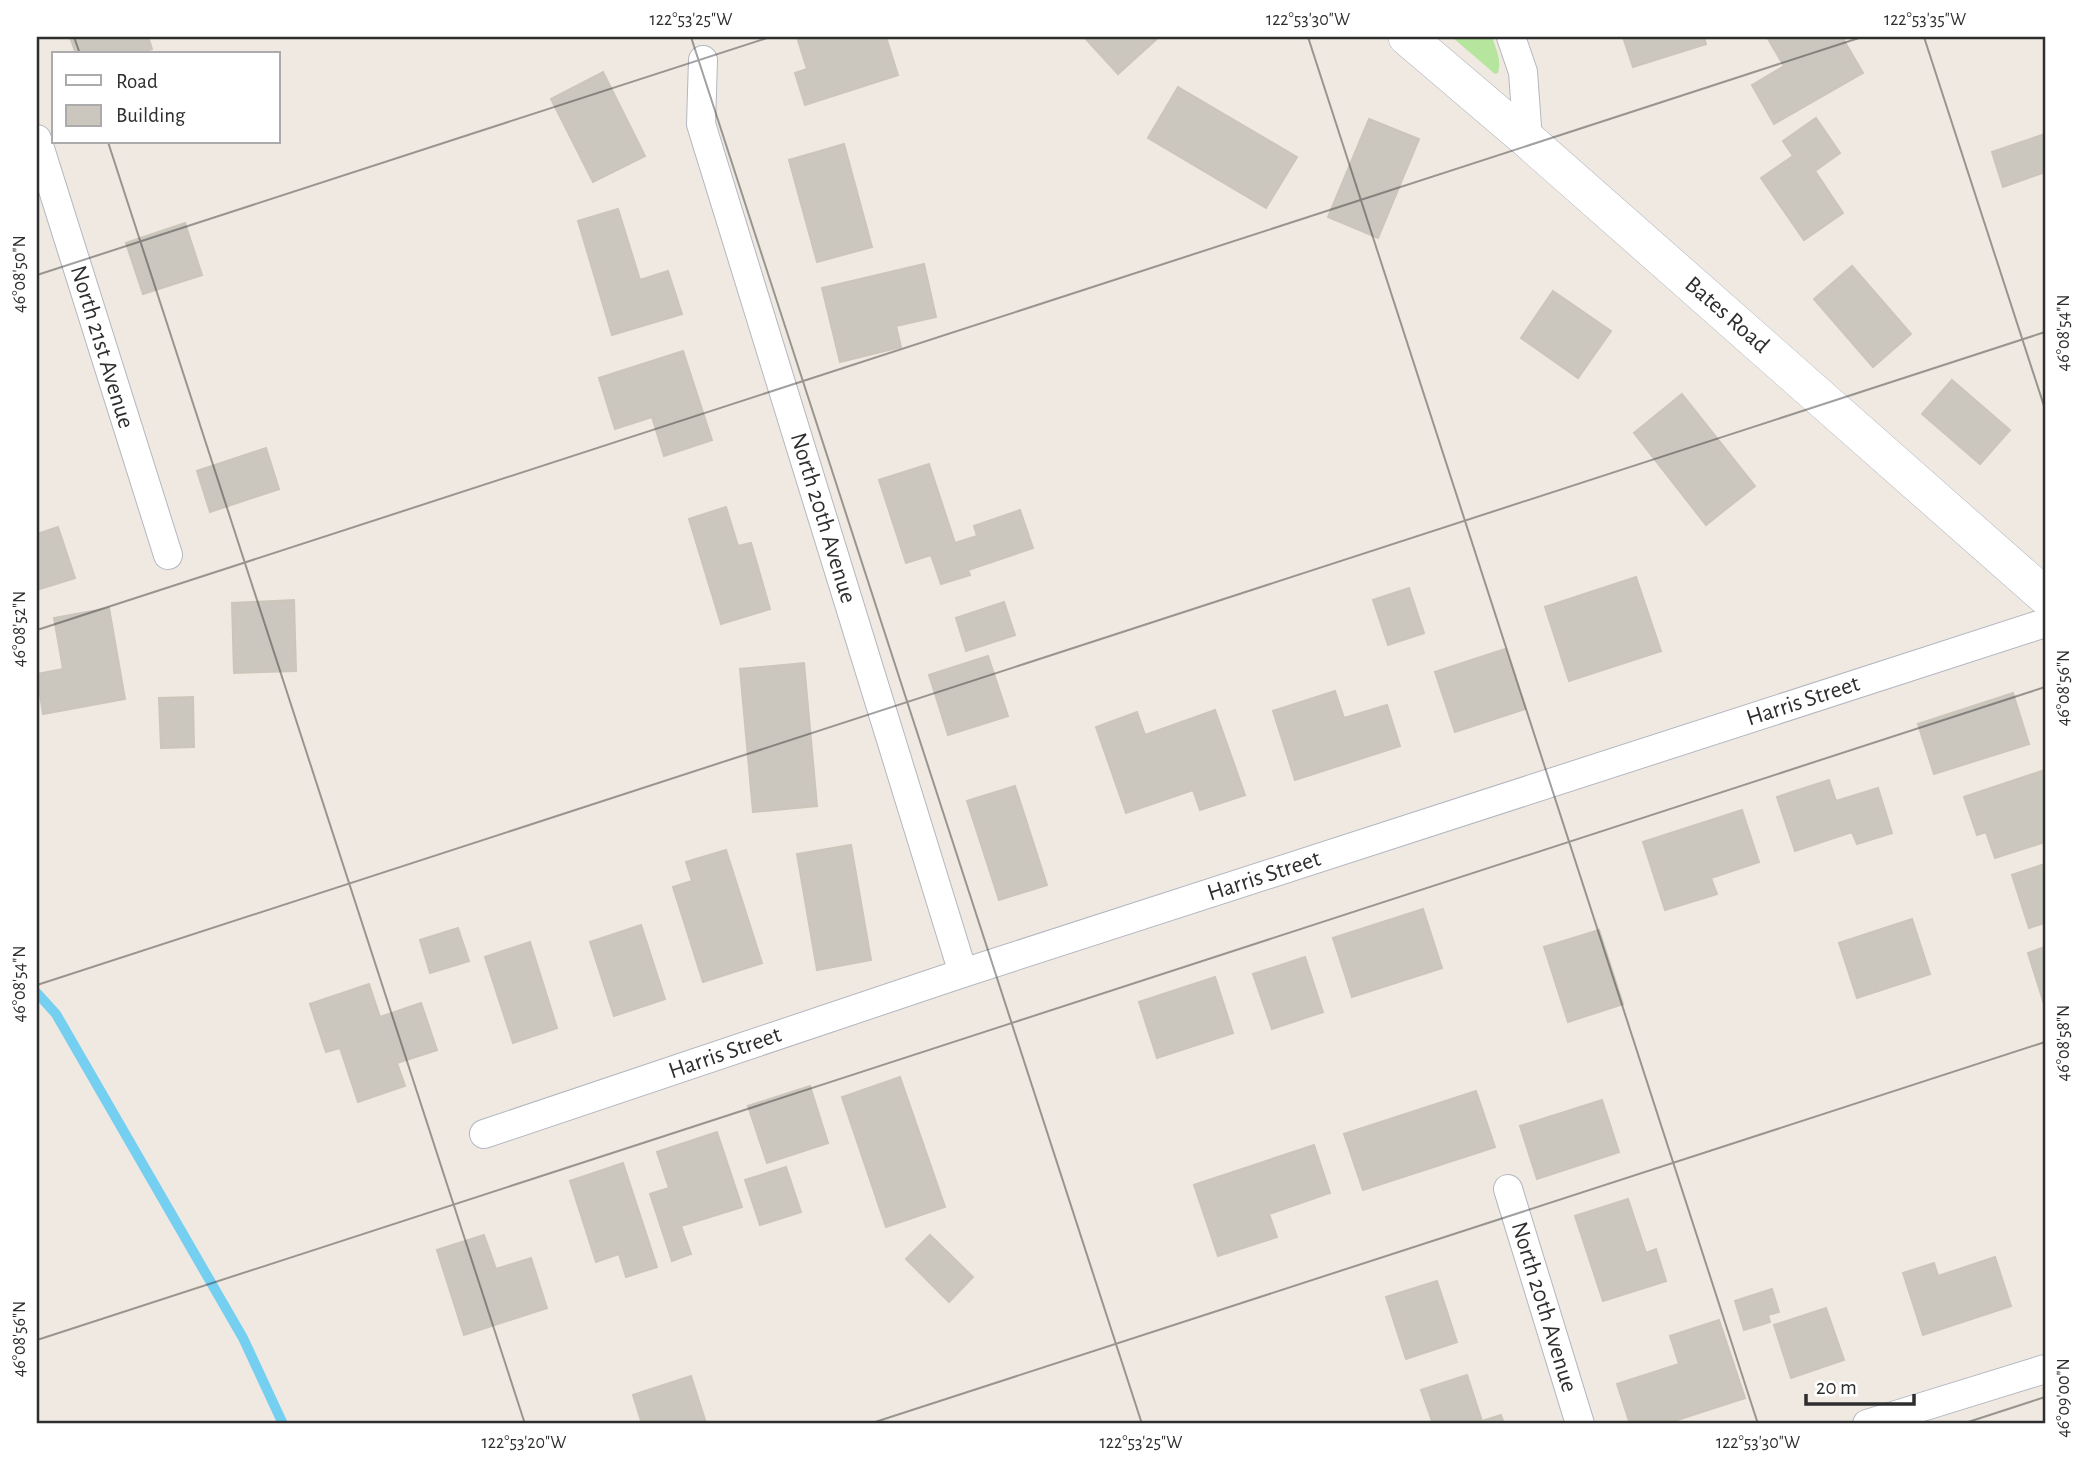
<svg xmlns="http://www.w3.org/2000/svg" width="2082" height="1461" font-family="'Alegreya Sans',sans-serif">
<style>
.green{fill:#b6e59e}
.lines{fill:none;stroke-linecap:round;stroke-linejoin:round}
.stream{stroke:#75cff0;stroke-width:10}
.building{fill:#cbc7bf;stroke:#cbc5ba;stroke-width:2}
.minor-casing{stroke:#b4b7c1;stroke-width:30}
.tertiary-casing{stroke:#b4b7c1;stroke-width:38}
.minor{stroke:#fff;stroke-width:28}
.tertiary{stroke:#fff;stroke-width:37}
.ticks{fill:none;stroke:#2e2e2e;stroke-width:2;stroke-opacity:0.45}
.labels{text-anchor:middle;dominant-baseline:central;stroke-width:7;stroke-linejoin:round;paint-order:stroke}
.street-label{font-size:24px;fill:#2e2e2e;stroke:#fff}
.neatline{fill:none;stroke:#2e2e2e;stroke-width:2.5}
.ticks-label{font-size:18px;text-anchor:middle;fill:#2e2e2e}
</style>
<rect width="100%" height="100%" fill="#efe9e1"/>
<path class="green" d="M 1452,37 L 1492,37 C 1496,49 1502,61 1498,73 L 1495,74 Z"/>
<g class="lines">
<path class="stream" d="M 37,993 L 56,1014 L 243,1338 L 283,1424"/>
</g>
<path class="building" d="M 70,37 L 148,37 L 152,49 L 136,54 L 76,54 Z
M 797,37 L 886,37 L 898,75 L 805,105 L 795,73 L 807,69 Z
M 1084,37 L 1159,37 L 1118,74 Z
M 1623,37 L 1704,37 L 1706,44 L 1633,67 Z
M 1767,37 L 1842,37 L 1863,73 L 1774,124 L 1752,85 L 1784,66 Z
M 603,72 L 645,156 L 593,182 L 551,99 Z
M 1178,87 L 1297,157 L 1266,208 L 1148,138 Z
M 1816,118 L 1840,153 L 1815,171 L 1843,213 L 1804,240 L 1761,178 L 1793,156 L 1783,141 Z
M 1369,119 L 1419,139 L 1378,238 L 1328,217 Z
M 2045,134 L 2045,172 L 2003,187 L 1992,152 Z
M 844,144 L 872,247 L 817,262 L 789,160 Z
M 618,209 L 640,280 L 668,271 L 682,314 L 612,335 L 578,221 Z
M 185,223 L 202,275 L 143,294 L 126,243 Z
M 924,264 L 936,317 L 896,326 L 901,347 L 840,362 L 822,288 Z
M 1852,266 L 1911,334 L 1873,367 L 1814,299 Z
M 1553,291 L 1611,331 L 1578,378 L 1521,338 Z
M 683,351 L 712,440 L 664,456 L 652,417 L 615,429 L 599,378 Z
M 1952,380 L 2010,430 L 1980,464 L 1922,414 Z
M 1682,394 L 1755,486 L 1706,525 L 1634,433 Z
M 266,448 L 279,489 L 210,512 L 197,471 Z
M 929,464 L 955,543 L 977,536 L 974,526 L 1020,510 L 1033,548 L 968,570 L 970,575 L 941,584 L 931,555 L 906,563 L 879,480 Z
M 726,507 L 738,546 L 751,543 L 770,609 L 721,624 L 689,519 Z
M 58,527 L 75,578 L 37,590 L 37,534 Z
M 1636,577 L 1661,651 L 1569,681 L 1545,607 Z
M 1409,588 L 1424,633 L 1388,645 L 1373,600 Z
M 294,600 L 296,671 L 234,673 L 232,603 Z
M 1004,602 L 1015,635 L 966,651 L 956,618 Z
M 109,608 L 125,699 L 43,714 L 37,674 L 63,669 L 54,618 Z
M 1505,649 L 1525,709 L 1455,732 L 1435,672 Z
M 988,656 L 1008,716 L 948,735 L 929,675 Z
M 804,663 L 817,806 L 753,812 L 740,669 Z
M 1335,691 L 1344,718 L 1387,705 L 1400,746 L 1295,780 L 1273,711 Z
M 2013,693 L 2029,744 L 1934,774 L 1918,724 Z
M 193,697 L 194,747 L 161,748 L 159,698 Z
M 1215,710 L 1245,795 L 1200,810 L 1193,790 L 1126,813 L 1096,727 L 1137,712 L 1145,735 Z
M 2045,770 L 2045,842 L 1995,858 L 1986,832 L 1977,835 L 1964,797 Z
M 1829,780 L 1836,801 L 1878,788 L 1892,833 L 1857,844 L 1852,832 L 1795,851 L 1777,797 Z
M 1015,786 L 1047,885 L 999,900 L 967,801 Z
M 1742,810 L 1759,862 L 1711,878 L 1717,894 L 1665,910 L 1643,842 Z
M 851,845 L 871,960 L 817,970 L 797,854 Z
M 726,850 L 762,963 L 703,982 L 673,887 L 692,881 L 686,862 Z
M 2045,864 L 2045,923 L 2029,928 L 2012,875 Z
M 1423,909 L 1442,968 L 1352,997 L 1333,938 Z
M 1912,919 L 1930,974 L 1857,998 L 1839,943 Z
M 641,925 L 665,999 L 614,1016 L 590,942 Z
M 458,928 L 469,961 L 430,973 L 420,940 Z
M 1599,930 L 1623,1004 L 1568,1022 L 1544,947 Z
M 530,942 L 557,1028 L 513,1043 L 485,957 Z
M 2045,947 L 2045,1007 L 2028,953 Z
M 1305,957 L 1323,1012 L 1272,1029 L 1253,974 Z
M 1215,977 L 1233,1033 L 1157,1058 L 1139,1002 Z
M 369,984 L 380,1017 L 421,1003 L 437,1050 L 397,1063 L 405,1086 L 358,1102 L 340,1048 L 326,1052 L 310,1004 Z
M 900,1077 L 945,1207 L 886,1227 L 842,1097 Z
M 810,1086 L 828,1143 L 767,1163 L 748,1106 Z
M 1476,1091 L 1495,1147 L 1363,1190 L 1344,1134 Z
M 1602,1100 L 1619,1152 L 1537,1179 L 1520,1126 Z
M 717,1132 L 742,1207 L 681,1226 L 691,1254 L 672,1261 L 650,1194 L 669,1188 L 657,1152 Z
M 1314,1145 L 1330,1193 L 1269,1214 L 1277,1237 L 1218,1256 L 1194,1185 Z
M 623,1163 L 657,1267 L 626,1277 L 619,1254 L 596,1262 L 570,1181 Z
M 786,1167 L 801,1212 L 760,1225 L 745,1180 Z
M 1628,1199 L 1646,1253 L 1656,1249 L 1666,1281 L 1603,1301 L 1575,1216 Z
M 484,1235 L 496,1269 L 531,1258 L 547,1308 L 464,1335 L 437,1250 Z
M 930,1235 L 973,1277 L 949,1302 L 906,1259 Z
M 1995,1257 L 2011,1306 L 1923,1335 L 1903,1273 L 1934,1263 L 1938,1276 Z
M 1437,1281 L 1457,1342 L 1406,1359 L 1386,1297 Z
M 1772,1289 L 1779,1312 L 1768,1315 L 1770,1322 L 1744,1330 L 1735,1301 Z
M 1826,1308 L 1844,1360 L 1791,1378 L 1774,1325 Z
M 1719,1320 L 1745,1398 L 1665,1424 L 1649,1424 L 1648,1420 L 1630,1424 L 1617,1384 L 1679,1364 L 1670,1336 Z
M 1467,1375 L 1482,1421 L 1501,1415 L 1504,1424 L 1433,1424 L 1421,1390 Z
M 691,1376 L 706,1423 L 642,1424 L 633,1395 Z"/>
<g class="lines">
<defs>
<path id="minor" d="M 1511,37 L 1523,72 L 1528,140
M 703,60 L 701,124 L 963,973
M 37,139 L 168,555
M 484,1134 L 963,973 L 2045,623
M 1508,1189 L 1580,1424
M 1867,1424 L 2045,1369"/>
<path id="tertiary" d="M 1407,37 L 1528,140 L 2045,596"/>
</defs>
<use href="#minor" class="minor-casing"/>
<use href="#tertiary" class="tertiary-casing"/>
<use href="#minor" class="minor"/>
<use href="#tertiary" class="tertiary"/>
</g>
<path class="ticks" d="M 74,37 L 80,54M 691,37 L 1142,1424M 1308,37 L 1758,1424M 1924,37 L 2045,409M 108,142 L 525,1424M 37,275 L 770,37M 37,630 L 1862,37M 37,985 L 2045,332M 37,1340 L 2045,687M 869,1424 L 2045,1042M 1962,1424 L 2045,1397"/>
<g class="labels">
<g class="street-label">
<text transform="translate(1727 315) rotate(41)">Bates Road</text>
<text transform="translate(102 347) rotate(73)">North 21st Avenue</text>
<text transform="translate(823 518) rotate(73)">North 20th Avenue</text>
<text transform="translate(1803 701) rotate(-18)">Harris Street</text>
<text transform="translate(1264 876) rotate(-18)">Harris Street</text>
<text transform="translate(725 1053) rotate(-19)">Harris Street</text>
<text transform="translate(1544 1307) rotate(73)">North 20th Avenue</text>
</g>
</g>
<rect width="2082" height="1461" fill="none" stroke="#ffffff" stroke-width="77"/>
<rect x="52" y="52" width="228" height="91" fill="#ffffff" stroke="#ababab" stroke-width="2"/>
<rect x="66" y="75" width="35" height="10" fill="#ffffff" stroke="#ababab" stroke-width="2"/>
<text x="116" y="88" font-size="21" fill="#2e2e2e">Road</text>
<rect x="66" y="105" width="35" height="21" fill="#cbc7bf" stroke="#ababab" stroke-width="2"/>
<text x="116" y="122" font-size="21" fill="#2e2e2e">Building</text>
<path d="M1806 1394v10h108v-10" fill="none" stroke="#2e2e2e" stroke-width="3.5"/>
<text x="1816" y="1394" font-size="21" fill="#2e2e2e" stroke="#ffffff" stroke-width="5" paint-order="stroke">20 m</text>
<rect x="38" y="38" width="2006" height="1384" class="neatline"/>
<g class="ticks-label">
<text x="691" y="25">122°53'25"W</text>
<text x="1308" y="25">122°53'30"W</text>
<text x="1925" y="25">122°53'35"W</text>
<text transform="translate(19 274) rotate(-90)" y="6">46°08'50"N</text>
<text transform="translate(2063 333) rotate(-90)" y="6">46°08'54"N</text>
<text transform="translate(19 629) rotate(-90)" y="6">46°08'52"N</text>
<text transform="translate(2063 688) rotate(-90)" y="6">46°08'56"N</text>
<text transform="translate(19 984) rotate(-90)" y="6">46°08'54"N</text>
<text transform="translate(2063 1043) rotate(-90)" y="6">46°08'58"N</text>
<text transform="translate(19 1339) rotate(-90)" y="6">46°08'56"N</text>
<text transform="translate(2063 1398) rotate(-90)" y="6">46°09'00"N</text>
<text x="524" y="1448">122°53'20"W</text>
<text x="1141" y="1448">122°53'25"W</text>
<text x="1758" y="1448">122°53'30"W</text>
</g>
</svg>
